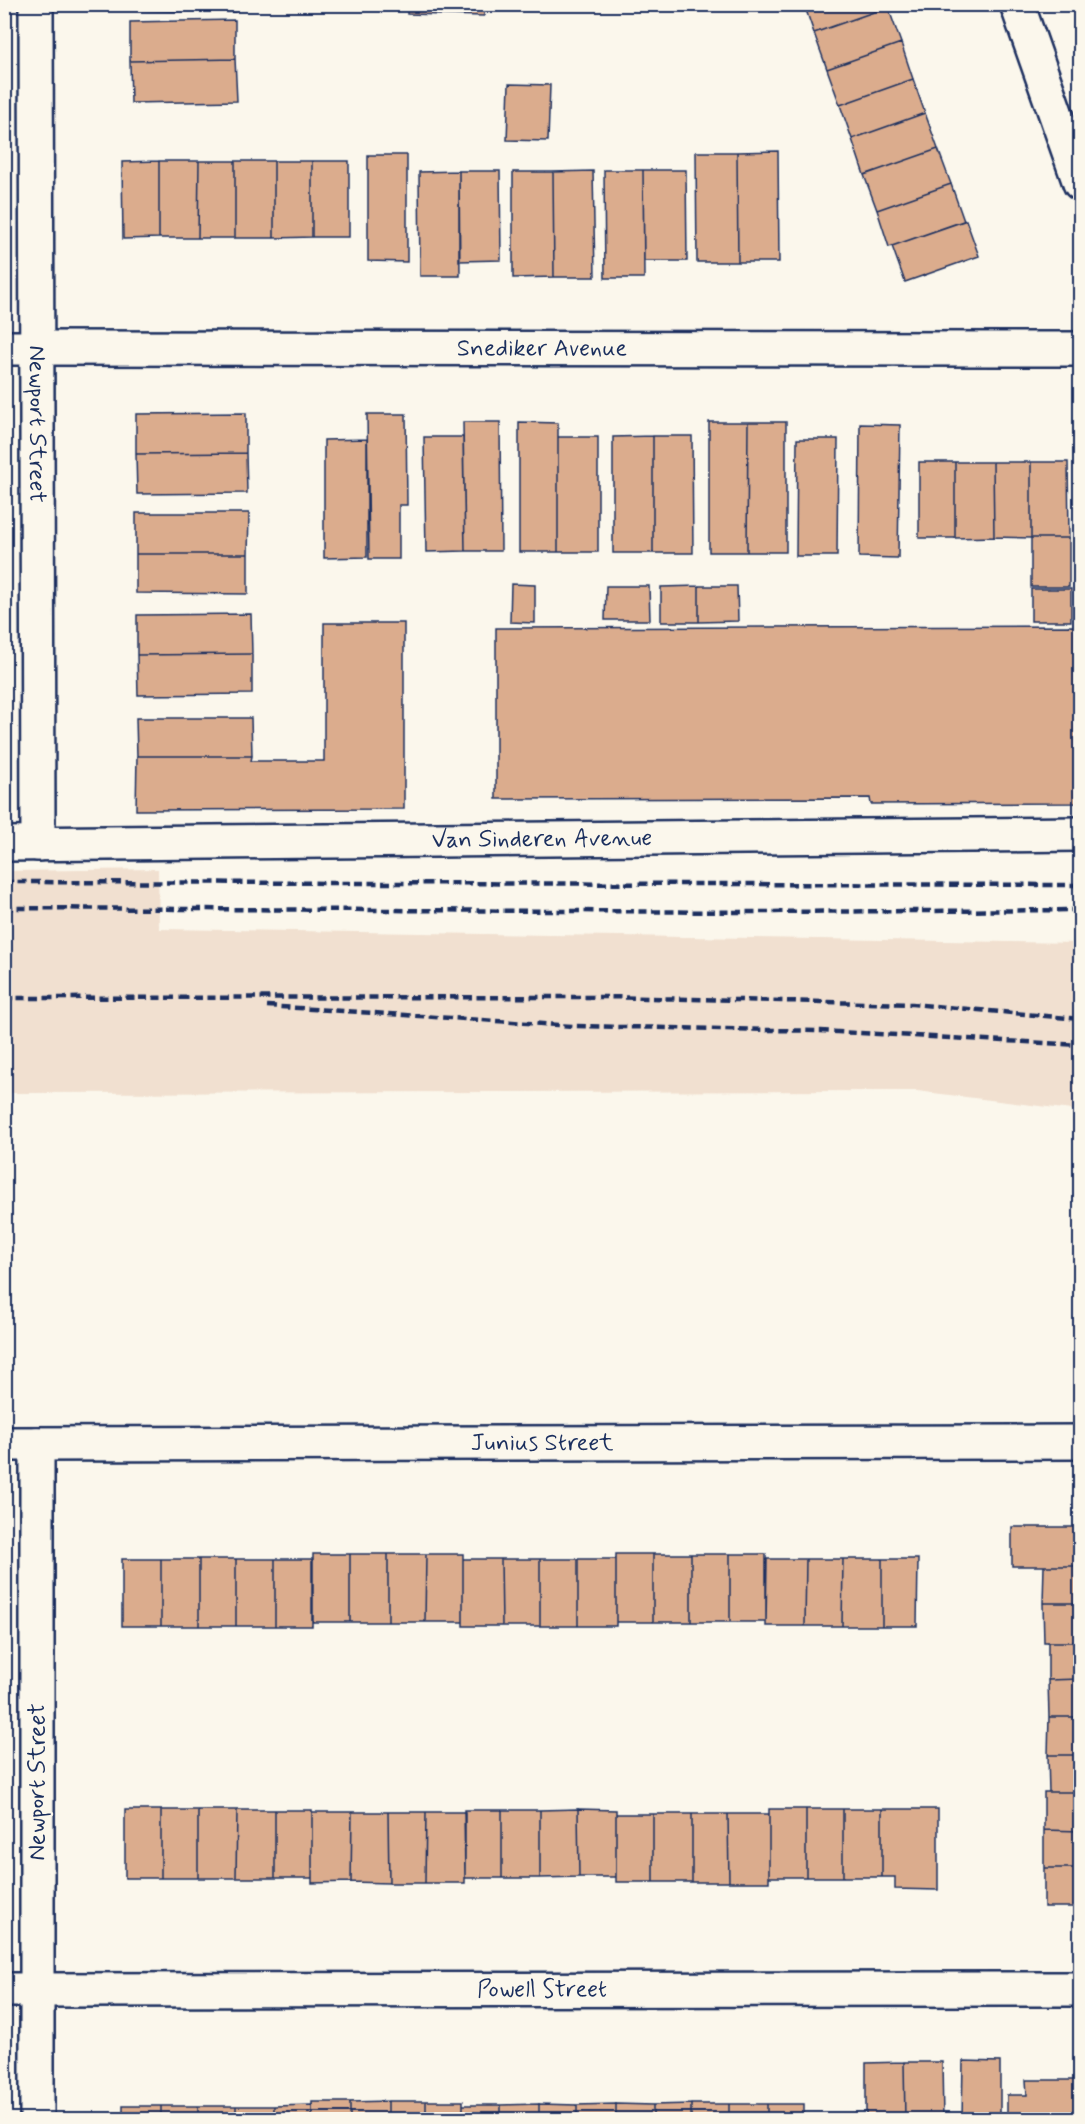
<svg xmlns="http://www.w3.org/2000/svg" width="1085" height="2124" font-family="Mynerve,sans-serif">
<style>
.built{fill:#f1e0d0}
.building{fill:#dbac8d;stroke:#1b2f5e;stroke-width:1.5}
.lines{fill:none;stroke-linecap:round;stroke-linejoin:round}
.minor-casing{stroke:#1b2f5e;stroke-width:38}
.minor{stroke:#fbf7ec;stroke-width:33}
.rail{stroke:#1b2f5e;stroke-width:4.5;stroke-dasharray:9 4.5;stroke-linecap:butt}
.labels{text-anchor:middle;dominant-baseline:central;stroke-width:4.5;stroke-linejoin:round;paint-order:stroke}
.street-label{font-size:24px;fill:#1b2f5e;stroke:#fbf7ec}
</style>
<rect width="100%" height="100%" fill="#fbf7ec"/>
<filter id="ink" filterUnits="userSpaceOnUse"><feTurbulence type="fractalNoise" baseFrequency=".0167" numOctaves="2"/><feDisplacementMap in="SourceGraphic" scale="12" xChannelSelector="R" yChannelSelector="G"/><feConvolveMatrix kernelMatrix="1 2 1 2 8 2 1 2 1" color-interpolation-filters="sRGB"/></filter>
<g filter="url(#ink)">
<path class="built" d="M 158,869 L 159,929 L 1080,943 L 1080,1111 L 917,1091 L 5,1093 L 5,871 Z"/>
<path class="building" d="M 127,4 L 235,4 L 235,12 L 127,10 Z
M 407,4 L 446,4 L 445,15 L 407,14 Z
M 446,4 L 484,4 L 484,16 L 445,15 Z
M 804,4 L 887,4 L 888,7 L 814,33 Z
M 888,7 L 901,43 L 827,69 L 814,33 Z
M 235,20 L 235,59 L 130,61 L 130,22 Z
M 901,43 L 913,79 L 840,105 L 827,69 Z
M 235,59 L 237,101 L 131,103 L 130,61 Z
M 913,79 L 925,113 L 852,139 L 840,105 Z
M 509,84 L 550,85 L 548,141 L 507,140 Z
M 925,113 L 938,149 L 864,175 L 852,139 Z
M 938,149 L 951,184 L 877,210 L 864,175 Z
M 778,151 L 779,262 L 738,262 L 737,152 Z
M 696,152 L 737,152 L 738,262 L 697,262 Z
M 368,155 L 407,155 L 407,262 L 368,261 Z
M 159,161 L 159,238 L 123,239 L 122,162 Z
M 159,161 L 199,161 L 198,238 L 159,238 Z
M 199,161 L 235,161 L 235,238 L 198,238 Z
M 235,161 L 274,161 L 274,238 L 235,238 Z
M 274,161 L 312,161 L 312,237 L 274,238 Z
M 312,161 L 349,161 L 349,237 L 312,237 Z
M 604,170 L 643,170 L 644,278 L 605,278 Z
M 643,170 L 686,170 L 687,261 L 644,261 Z
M 459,171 L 460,276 L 420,276 L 419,172 Z
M 459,171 L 500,171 L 501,260 L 459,261 Z
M 593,171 L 595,277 L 554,277 L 553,172 Z
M 513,172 L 553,172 L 554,277 L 513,278 Z
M 951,184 L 964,221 L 889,247 L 877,210 Z
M 966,220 L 979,256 L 905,282 L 892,246 Z
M 246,413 L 246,453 L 136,454 L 136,414 Z
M 367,414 L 406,414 L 407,505 L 399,505 L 399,559 L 369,559 Z
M 463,422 L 500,422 L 501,551 L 465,551 Z
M 519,422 L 558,423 L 558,552 L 519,552 Z
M 709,422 L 748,422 L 747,552 L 709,552 Z
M 748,422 L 786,422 L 786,552 L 747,552 Z
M 860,424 L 900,425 L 898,558 L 859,557 Z
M 653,436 L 653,553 L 613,553 L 613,437 Z
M 653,436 L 692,436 L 693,553 L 653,553 Z
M 424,437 L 463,437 L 465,551 L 426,552 Z
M 558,437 L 598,437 L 598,552 L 558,552 Z
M 367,439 L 367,557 L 324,558 L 324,440 Z
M 797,439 L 838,439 L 837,556 L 796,556 Z
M 246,453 L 247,493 L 137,494 L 136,454 Z
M 919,462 L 955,462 L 955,538 L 919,538 Z
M 955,462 L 993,462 L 994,537 L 955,538 Z
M 993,462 L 1031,462 L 1031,538 L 994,537 Z
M 1031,462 L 1068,462 L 1069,538 L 1031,538 Z
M 136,513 L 249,513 L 248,554 L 136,554 Z
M 1031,538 L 1069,538 L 1069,587 L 1031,587 Z
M 136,554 L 248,554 L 248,594 L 136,593 Z
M 511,584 L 535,585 L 535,623 L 510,622 Z
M 606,586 L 649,586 L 650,620 L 605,620 Z
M 699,586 L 699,622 L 661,622 L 661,587 Z
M 699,586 L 737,586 L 738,621 L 699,622 Z
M 1031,589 L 1071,589 L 1071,621 L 1031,621 Z
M 251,614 L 252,654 L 137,655 L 137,615 Z
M 324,623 L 404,623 L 404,809 L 136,810 L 137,756 L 252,756 L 251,761 L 324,761 Z
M 1080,626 L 1080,803 L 871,804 L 870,798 L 496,799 L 496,628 Z
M 252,654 L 252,694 L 138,695 L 137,655 Z
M 136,718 L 251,718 L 252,756 L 137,756 Z
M 1012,1527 L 1080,1527 L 1080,1566 L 1012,1566 Z
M 313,1554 L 350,1554 L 350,1622 L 313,1622 Z
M 350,1554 L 388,1554 L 388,1622 L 350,1622 Z
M 388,1554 L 426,1554 L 425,1622 L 388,1622 Z
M 426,1554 L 463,1554 L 463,1622 L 425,1622 Z
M 616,1554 L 653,1554 L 653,1622 L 616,1622 Z
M 653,1554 L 691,1554 L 691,1622 L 653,1622 Z
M 691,1554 L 730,1554 L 730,1622 L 691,1622 Z
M 730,1554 L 766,1554 L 766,1622 L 730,1622 Z
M 122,1559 L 161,1559 L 161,1626 L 122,1626 Z
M 161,1559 L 199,1559 L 199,1626 L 161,1626 Z
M 199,1559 L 236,1559 L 236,1626 L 199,1626 Z
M 236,1559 L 275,1559 L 275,1626 L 236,1626 Z
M 275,1559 L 312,1559 L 312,1626 L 275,1626 Z
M 463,1559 L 501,1559 L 502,1626 L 463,1626 Z
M 501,1559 L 540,1559 L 540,1626 L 502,1626 Z
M 540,1559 L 578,1559 L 578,1626 L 540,1626 Z
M 578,1559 L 616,1559 L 616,1626 L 578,1626 Z
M 767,1559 L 806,1559 L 805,1626 L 766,1626 Z
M 806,1559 L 843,1559 L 842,1626 L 805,1626 Z
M 843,1559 L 882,1559 L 882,1626 L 842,1626 Z
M 882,1559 L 918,1559 L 917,1626 L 882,1626 Z
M 1044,1566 L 1080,1566 L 1080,1603 L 1043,1603 Z
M 1043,1603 L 1080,1603 L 1080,1642 L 1044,1642 Z
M 1048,1642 L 1080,1642 L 1080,1679 L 1048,1680 Z
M 1080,1679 L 1080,1717 L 1049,1717 L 1048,1680 Z
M 1049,1717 L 1080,1717 L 1080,1755 L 1048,1755 Z
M 1048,1755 L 1080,1755 L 1080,1792 L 1049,1792 Z
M 1044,1792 L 1080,1792 L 1080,1831 L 1044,1830 Z
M 578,1809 L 579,1877 L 540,1878 L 540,1810 Z
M 578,1809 L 616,1810 L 616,1877 L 579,1877 Z
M 769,1809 L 806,1809 L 806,1877 L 769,1877 Z
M 806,1809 L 843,1809 L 843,1877 L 806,1877 Z
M 843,1809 L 882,1809 L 882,1877 L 843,1877 Z
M 882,1809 L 938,1809 L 938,1890 L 895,1889 L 895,1877 L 882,1877 Z
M 125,1810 L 161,1810 L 161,1878 L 125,1878 Z
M 161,1810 L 198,1810 L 198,1878 L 161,1878 Z
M 198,1810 L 237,1810 L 236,1878 L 198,1878 Z
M 237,1810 L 275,1810 L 275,1878 L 236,1878 Z
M 275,1810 L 312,1810 L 312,1878 L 275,1878 Z
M 464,1810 L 502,1810 L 502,1878 L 465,1878 Z
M 502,1810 L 540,1810 L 540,1878 L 502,1878 Z
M 312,1812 L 352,1812 L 351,1882 L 312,1883 Z
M 352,1812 L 388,1812 L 389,1883 L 351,1882 Z
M 388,1812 L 426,1812 L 425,1883 L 389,1883 Z
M 426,1812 L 465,1812 L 465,1883 L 425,1883 Z
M 616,1814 L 653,1814 L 653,1882 L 616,1882 Z
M 653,1814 L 692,1814 L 692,1882 L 653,1882 Z
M 692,1814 L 728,1814 L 729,1882 L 692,1882 Z
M 728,1814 L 769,1814 L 769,1882 L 729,1882 Z
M 1044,1830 L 1080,1831 L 1080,1868 L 1044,1868 Z
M 1044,1868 L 1080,1868 L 1080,1907 L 1044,1907 Z
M 963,2061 L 1000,2062 L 1000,2120 L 962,2120 Z
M 904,2062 L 905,2120 L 866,2120 L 866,2063 Z
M 904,2062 L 942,2062 L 943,2120 L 905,2120 Z
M 1026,2080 L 1080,2080 L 1080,2118 L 1026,2118 L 1026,2114 L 1007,2114 L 1007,2095 L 1027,2095 Z
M 388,2101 L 388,2120 L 350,2120 L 350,2102 Z
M 388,2101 L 426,2101 L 426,2120 L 388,2120 Z
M 426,2101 L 463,2101 L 463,2120 L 426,2120 Z
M 312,2102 L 350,2102 L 350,2120 L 312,2120 Z
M 539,2104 L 539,2120 L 501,2120 L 501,2105 Z
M 539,2104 L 577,2105 L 577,2120 L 539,2120 Z
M 616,2104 L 616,2120 L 577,2120 L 577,2105 Z
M 616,2104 L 653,2105 L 653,2120 L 616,2120 Z
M 691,2104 L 691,2120 L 653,2120 L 653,2105 Z
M 691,2104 L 729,2104 L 729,2120 L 691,2120 Z
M 729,2104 L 767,2104 L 767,2120 L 729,2120 Z
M 767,2104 L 804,2104 L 804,2120 L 767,2120 Z
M 312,2105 L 312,2120 L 274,2120 L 274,2106 Z
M 463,2105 L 501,2105 L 501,2120 L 463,2120 Z
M 123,2106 L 161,2106 L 161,2120 L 123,2120 Z
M 161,2106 L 198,2106 L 198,2120 L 161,2120 Z
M 198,2106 L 236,2106 L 236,2120 L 198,2120 Z
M 236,2106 L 274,2106 L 274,2120 L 236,2120 Z"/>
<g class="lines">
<defs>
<g id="minor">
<path id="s1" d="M 36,4 L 38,844"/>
<path d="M 1017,4 L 1080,183"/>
<path id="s2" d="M 4,348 L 1080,349"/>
<path id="s3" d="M 4,844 L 1080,834"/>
<path id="s4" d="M 4,1444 L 1080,1442"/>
<path id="s5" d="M 4,1990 L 1080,1989"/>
<path d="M 37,2120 L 37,1444"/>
</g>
</defs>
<use href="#minor" class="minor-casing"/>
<use href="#minor" class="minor"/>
<path class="rail" d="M 4,882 L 1080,885
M 4,908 L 755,912 L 1080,910
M 4,998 L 605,997 L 912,1004 L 1080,1019
M 267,1006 L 573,1026 L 821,1031 L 1080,1045"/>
</g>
</g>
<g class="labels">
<g class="street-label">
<text stroke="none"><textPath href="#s2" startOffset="538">Snediker Avenue</textPath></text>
<text stroke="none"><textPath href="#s1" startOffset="420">Newport Street</textPath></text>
<text stroke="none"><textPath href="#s3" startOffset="538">Van Sinderen Avenue</textPath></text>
<text stroke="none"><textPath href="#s4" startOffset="538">Junius Street</textPath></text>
<text transform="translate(37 1782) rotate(-90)">Newport Street</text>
<text stroke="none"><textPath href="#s5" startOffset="538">Powell Street</textPath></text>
</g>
</g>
<rect width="1085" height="2124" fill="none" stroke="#fbf7ec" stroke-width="24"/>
<rect x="12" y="12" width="1061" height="2100" fill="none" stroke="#1b2f5e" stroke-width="2" filter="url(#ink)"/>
</svg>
